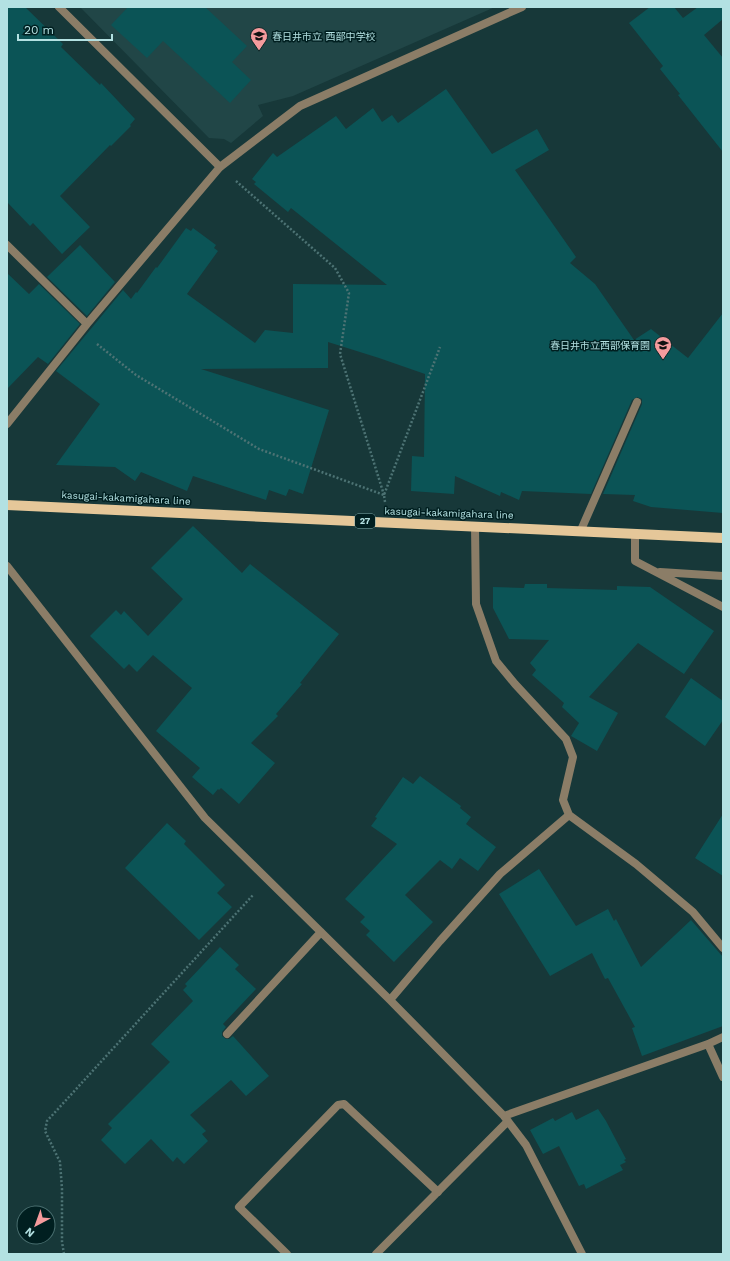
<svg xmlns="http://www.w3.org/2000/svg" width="730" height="1261" font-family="'Work Sans','Noto Sans JP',sans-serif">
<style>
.built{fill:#214647}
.building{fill:#0b5456}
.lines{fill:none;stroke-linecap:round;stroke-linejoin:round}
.path{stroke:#4d7374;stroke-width:2.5;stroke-dasharray:2 2;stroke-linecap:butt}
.minor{stroke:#8b7d67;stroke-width:8}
.tertiary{stroke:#8b7d67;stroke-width:8}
.primary{stroke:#e5c799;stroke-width:10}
.labels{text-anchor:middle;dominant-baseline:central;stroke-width:3;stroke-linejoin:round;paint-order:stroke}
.shield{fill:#001f20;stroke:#7da7a8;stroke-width:1}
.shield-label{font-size:9px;font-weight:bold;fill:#b3e1e2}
.poi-label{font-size:10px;fill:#b3e1e2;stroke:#001f20;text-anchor:start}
.street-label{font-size:10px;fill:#b3e1e2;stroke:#001f20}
</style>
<rect width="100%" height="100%" fill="#173839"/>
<path class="built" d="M 80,7 L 495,7 L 293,96 L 258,105 L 263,116 L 231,143 L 224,139 L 209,138 Z"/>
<path class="building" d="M 7,7 L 25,7 L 63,44 L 61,47 L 100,85 L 101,83 L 135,119 L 130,125 L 131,126 L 111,146 L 110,145 L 60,196 L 90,227 L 62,254 L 33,223 L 30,226 L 7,202 Z
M 128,7 L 205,7 L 247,46 L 232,62 L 251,80 L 230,103 L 163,41 L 147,58 L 111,25 Z
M 650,7 L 674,7 L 683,18 L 698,7 L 723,7 L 723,19 L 704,35 L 723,58 L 723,152 L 678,95 L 680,94 L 660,69 L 663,66 L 629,23 Z
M 446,89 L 492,154 L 537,129 L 549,150 L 515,170 L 576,257 L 570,263 L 595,284 L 634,340 L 651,329 L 688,358 L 723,313 L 723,513 L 651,507 L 633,501 L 635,495 L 603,494 L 642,404 L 642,399 L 637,397 L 632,400 L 591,494 L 522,491 L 519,500 L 501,492 L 500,496 L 455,476 L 454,494 L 411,491 L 412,456 L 424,457 L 425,374 L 379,358 L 328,342 L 328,368 L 201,369 L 329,410 L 303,494 L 289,489 L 286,496 L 269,490 L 266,500 L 193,476 L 187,491 L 141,472 L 135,481 L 115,467 L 56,465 L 100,404 L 56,371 L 123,290 L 131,299 L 136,292 L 137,293 L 156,267 L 157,268 L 186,228 L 191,231 L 193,228 L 216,245 L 214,248 L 218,251 L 187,294 L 255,343 L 265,330 L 293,333 L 293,284 L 387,285 L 291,208 L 288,212 L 254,184 L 256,182 L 252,179 L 273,153 L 277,157 L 336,116 L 346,129 L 373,108 L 382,122 L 392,115 L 398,123 Z
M 80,245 L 115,282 L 87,316 L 47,277 Z
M 7,273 L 29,294 L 39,284 L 80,324 L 48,364 L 38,357 L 7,389 Z
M 193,526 L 242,573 L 250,564 L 339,634 L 300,683 L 302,684 L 276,714 L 278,716 L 251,743 L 275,763 L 239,804 L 221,788 L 219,790 L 218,789 L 213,795 L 192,777 L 200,768 L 156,731 L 192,688 L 153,655 L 137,672 L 129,664 L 124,669 L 90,636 L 116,610 L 121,615 L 124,611 L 148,636 L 183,599 L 151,568 Z
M 525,584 L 547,584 L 547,588 L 617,590 L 617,586 L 650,587 L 714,631 L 684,674 L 638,643 L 589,697 L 618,713 L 597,751 L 571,736 L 579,723 L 562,707 L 564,703 L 532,675 L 536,670 L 530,663 L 549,640 L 509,639 L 493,608 L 493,587 L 524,588 Z
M 691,678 L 723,701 L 723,720 L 705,746 L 665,717 Z
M 420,776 L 461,806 L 460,808 L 471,817 L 466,824 L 496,847 L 478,871 L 460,858 L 452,869 L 440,860 L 405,895 L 433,922 L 394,962 L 366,935 L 370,931 L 360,922 L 365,917 L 345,899 L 397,844 L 371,826 L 377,818 L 375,817 L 403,777 L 413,784 Z
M 723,814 L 723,876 L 695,858 Z
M 167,823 L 186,841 L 184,844 L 225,885 L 217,893 L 232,907 L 199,940 L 125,868 Z
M 539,869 L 576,926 L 608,909 L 614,921 L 616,919 L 641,967 L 691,920 L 723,957 L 722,1002 L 723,1026 L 642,1056 L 632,1028 L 635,1027 L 608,978 L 605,979 L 592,953 L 550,976 L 499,894 Z
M 220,947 L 239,965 L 235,969 L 256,989 L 223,1024 L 226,1027 L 222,1032 L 222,1036 L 226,1039 L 229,1039 L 233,1036 L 269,1076 L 246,1096 L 231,1080 L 190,1115 L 206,1131 L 202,1134 L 208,1141 L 184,1164 L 177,1157 L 173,1162 L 151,1139 L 125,1164 L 101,1140 L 112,1128 L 108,1124 L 170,1062 L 151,1044 L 193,1001 L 183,990 L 187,986 L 185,984 Z
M 598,1109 L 606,1121 L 626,1159 L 624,1160 L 626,1162 L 620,1165 L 623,1170 L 586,1189 L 584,1184 L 579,1186 L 559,1146 L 543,1154 L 530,1130 L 553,1118 L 555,1121 L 572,1112 L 576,1120 Z"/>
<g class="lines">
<path class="path" d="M 236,181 L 335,268 L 349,293 L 340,354 L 384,495
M 97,344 L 136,375 L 259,449 L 384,495
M 385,502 L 384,495 L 440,347
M 64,1254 L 62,1242 L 62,1189 L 60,1162 L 45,1131 L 47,1121 L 253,895"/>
<path class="minor" d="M 7,245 L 87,324
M 7,424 L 87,324 L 220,167 L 300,106 L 522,7
M 581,530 L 637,402
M 635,533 L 635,561 L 723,607
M 7,566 L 205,818 L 390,1000 L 504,1116 L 526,1145 L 582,1254
M 660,572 L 723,576
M 569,815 L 636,864 L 693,912 L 723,948
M 390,1000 L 440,941 L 500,874 L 569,815 L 563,800 L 573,757 L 566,739 L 515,684 L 496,661 L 476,604 L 475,526
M 227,1034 L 321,932
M 708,1044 L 723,1077
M 504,1116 L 708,1044 L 723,1037
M 287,1254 L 239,1207 L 338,1105 L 344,1104 L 438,1192
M 376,1254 L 508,1121"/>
<path class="tertiary" d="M 59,7 L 220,167"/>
<path class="primary" d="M 7,505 L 723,538"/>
</g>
<defs>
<symbol id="school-pin" viewBox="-11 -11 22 30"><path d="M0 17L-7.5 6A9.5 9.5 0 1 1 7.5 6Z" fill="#f59b9d" stroke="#001f20"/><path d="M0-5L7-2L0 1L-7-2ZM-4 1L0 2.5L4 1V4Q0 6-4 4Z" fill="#111"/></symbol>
</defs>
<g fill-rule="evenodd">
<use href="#school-pin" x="249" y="26" width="20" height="27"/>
<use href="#school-pin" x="653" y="335" width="20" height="27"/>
</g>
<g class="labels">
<rect class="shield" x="355" y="514" width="20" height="14" rx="3"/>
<g class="shield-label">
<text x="365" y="521">27</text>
</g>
<g class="poi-label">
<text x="272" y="36">春日井市立 西部中学校</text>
<text x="650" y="345" text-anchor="end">春日井市立西部保育園</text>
</g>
<g class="street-label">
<text transform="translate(126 498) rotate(3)">kasugai-kakamigahara line</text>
<text transform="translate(449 513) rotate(2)">kasugai-kakamigahara line</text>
</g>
</g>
<rect width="730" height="1261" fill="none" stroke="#b3e1e2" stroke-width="16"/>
<g transform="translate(36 1225) rotate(221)"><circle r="19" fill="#001f20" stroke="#486d6e"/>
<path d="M0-3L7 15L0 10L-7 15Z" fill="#f59b9d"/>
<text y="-6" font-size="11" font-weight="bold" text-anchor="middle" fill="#b3e1e2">N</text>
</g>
<path d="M18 34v6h94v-6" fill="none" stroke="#b3e1e2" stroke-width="2"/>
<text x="24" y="34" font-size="12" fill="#b3e1e2" stroke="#001f20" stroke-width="3" paint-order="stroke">20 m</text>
</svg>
